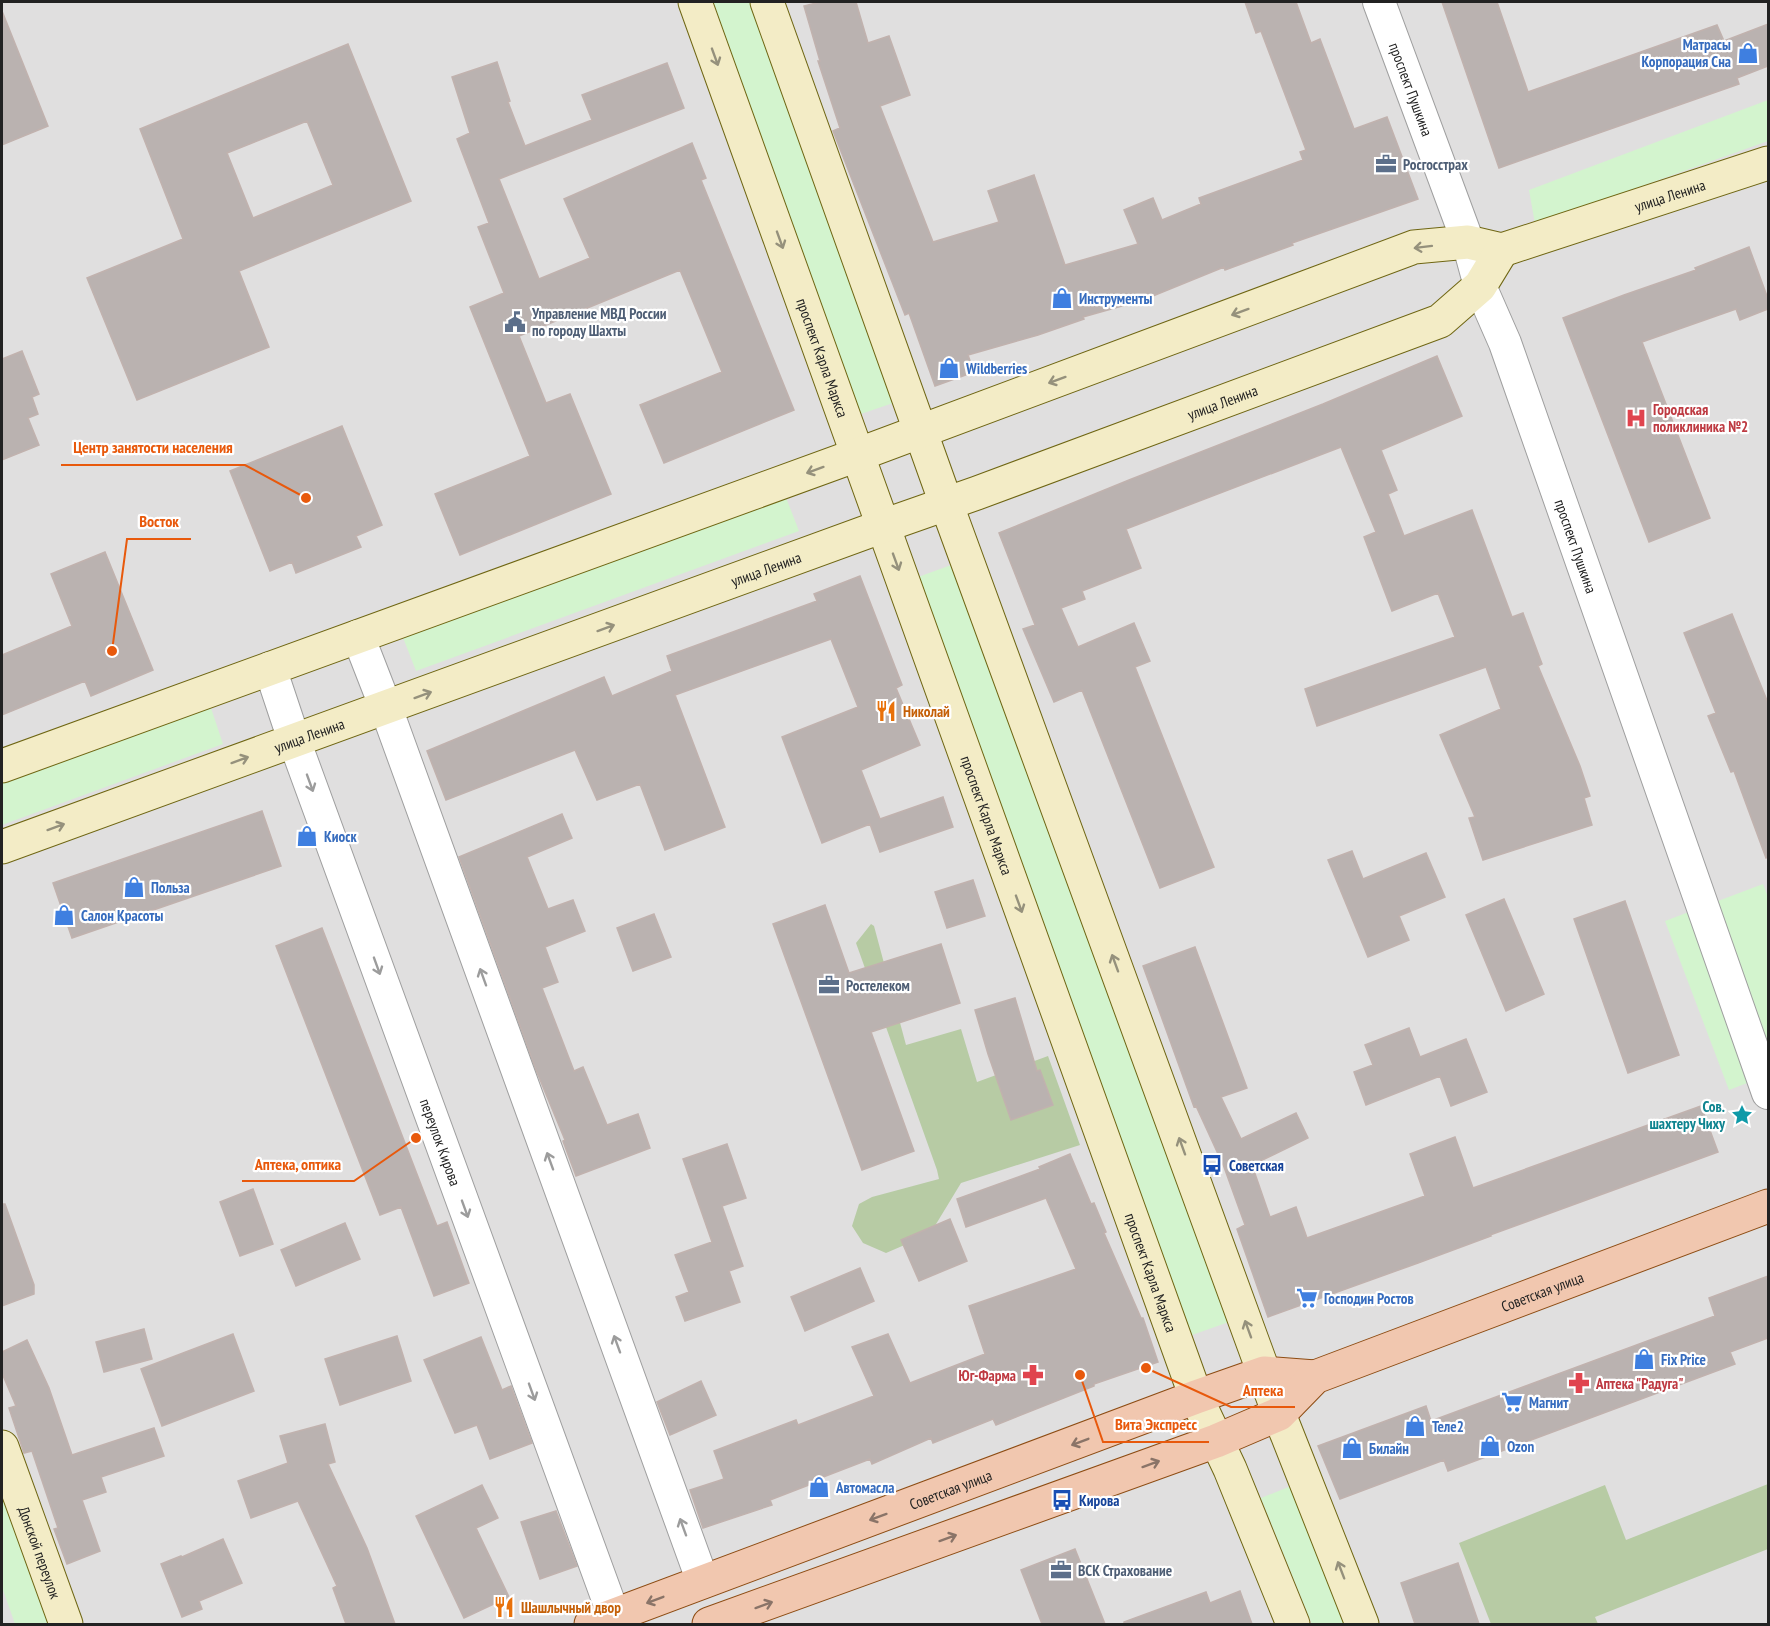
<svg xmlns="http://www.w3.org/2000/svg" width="1770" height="1626" font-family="'PT Sans Narrow',sans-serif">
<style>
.residential{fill:#e0dfdf}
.forest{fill:#b7cba4}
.park{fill:#d3f4ce}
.building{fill:#bab2b0;stroke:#c1b2ae;stroke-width:1.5;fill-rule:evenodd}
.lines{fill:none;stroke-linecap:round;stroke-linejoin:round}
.street-casing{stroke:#9f9f9f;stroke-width:34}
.secondary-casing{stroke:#6f6613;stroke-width:35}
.primary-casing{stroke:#8d4c13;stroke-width:35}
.street{stroke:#fff;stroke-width:32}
.secondary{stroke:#f3ecc6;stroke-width:33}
.primary{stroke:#f1c7af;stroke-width:33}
.oneway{stroke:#95917c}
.oneway2{stroke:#9c9c9c}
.oneway3{stroke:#8a7468}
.labels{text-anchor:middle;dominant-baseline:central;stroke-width:4.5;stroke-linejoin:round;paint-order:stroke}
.shop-label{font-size:15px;font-weight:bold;fill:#366cbe;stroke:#fff;text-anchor:start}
.street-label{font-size:15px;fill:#222;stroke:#fff}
.service-label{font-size:15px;font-weight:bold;fill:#4e5e75;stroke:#fff;text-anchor:start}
.health-label{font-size:15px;font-weight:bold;fill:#be3a42;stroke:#fff;text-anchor:start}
.food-label{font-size:15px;font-weight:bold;fill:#c56008;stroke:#fff;text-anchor:start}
.culture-label{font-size:15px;font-weight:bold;fill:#0d838f;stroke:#fff;text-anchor:end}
.transit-label{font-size:15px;font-weight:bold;fill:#164399;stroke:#fff;text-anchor:start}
.leader{fill:none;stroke:#e8590c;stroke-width:2}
.callout-dot{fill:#e8590c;stroke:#fff;stroke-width:2}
.callout-label{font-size:16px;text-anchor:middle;font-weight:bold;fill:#e8590c;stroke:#fff;stroke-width:4.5;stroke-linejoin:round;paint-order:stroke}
</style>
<rect width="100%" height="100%" fill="#f1edea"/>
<path class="residential" d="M 2,2 L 1768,2 L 1768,1624 L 2,1624 Z"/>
<path class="forest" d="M 871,924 L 874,926 L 906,1045 L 961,1029 L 977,1082 L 1048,1056 L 1080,1145 L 961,1183 L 930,1234 L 886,1253 L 863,1243 L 852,1226 L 859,1204 L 872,1197 L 939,1179 L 937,1170 L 856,943 Z
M 1768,1484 L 1768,1549 L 1595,1617 L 1598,1624 L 1491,1624 L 1459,1543 L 1605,1485 L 1626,1540 Z"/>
<path class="park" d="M 706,2 L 759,2 L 899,401 L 855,416 Z
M 1768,100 L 1768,141 L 1535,224 L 1529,190 Z
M 785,495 L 799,531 L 416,671 L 402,635 Z
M 954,564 L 1229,1322 L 1192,1335 L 918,577 Z
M 210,705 L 223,744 L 2,825 L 2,780 Z
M 1763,884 L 1768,897 L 1768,1075 L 1729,1090 L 1665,921 Z
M 2,1484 L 53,1624 L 15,1624 L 2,1587 Z
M 1291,1486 L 1346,1624 L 1312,1624 L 1261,1498 Z"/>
<path class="building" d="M 820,2 L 856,2 L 868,43 L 889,36 L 910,95 L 880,106 L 933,242 L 999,222 L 988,191 L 1034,175 L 1065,265 L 1138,244 L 1124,210 L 1153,198 L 1162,220 L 1201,204 L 1199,198 L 1303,160 L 1300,152 L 1306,150 L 1261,31 L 1256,33 L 1245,2 L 1296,2 L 1311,43 L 1320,39 L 1354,129 L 1387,117 L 1418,199 L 1292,243 L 1293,245 L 1225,270 L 1224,267 L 1143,300 L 1083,317 L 1084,319 L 1038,335 L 968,355 L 974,372 L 935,386 L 909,313 L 905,315 L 833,131 L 840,128 L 818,61 L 820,61 L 804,6 Z
M 1442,2 L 1497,2 L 1528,92 L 1717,25 L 1724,41 L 1768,24 L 1768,66 L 1737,78 L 1739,84 L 1499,168 Z
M 2,11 L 48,126 L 2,145 Z
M 348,44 L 411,201 L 239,271 L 269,347 L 137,400 L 87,278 L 183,239 L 140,129 ZM 307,121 L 333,185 L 253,218 L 227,153 Z
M 497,62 L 510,101 L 508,102 L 525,146 L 592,120 L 582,95 L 667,63 L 684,108 L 499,179 L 539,279 L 590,258 L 564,199 L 692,143 L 706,178 L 701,180 L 794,410 L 664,463 L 640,405 L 722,372 L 680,270 L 519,336 L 546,403 L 570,394 L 611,494 L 460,555 L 435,494 L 530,456 L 470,307 L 504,293 L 478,227 L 489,223 L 457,139 L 470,133 L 452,77 Z
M 1749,247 L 1768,299 L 1768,309 L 1740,320 L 1736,309 L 1642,342 L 1710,518 L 1649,542 L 1563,318 L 1624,295 L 1696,270 L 1695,268 Z
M 22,351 L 39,394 L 32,397 L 38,414 L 28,418 L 39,445 L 2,460 L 2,359 Z
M 1437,356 L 1462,416 L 1381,450 L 1397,490 L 1388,494 L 1404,536 L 1472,510 L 1512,617 L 1523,613 L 1542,664 L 1538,666 L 1580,766 L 1590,796 L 1584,798 L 1592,825 L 1483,860 L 1469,818 L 1475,817 L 1440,735 L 1501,709 L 1486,667 L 1317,726 L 1305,689 L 1455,637 L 1438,593 L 1392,611 L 1364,537 L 1376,532 L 1341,447 L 1126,529 L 1141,568 L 1082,591 L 1085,599 L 1061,608 L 1078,647 L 1134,623 L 1150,661 L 1135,667 L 1214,867 L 1160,888 L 1082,690 L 1054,702 L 1023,629 L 1035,625 L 999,533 L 1129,480 L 1323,404 Z
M 342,426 L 382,525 L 356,536 L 361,547 L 296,573 L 292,562 L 270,571 L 230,471 Z
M 105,552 L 153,670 L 91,696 L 85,681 L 2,715 L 2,655 L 72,626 L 51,574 Z
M 860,576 L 902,685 L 896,688 L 920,745 L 861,770 L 880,819 L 943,797 L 953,827 L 880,852 L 870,824 L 822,843 L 782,737 L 858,707 L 831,639 L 675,695 L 725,827 L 665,850 L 640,784 L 597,800 L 575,750 L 446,800 L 427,751 L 604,677 L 612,696 L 672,671 L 667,656 L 817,601 L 814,594 Z
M 1732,614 L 1768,703 L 1768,857 L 1766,858 L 1734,771 L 1731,772 L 1708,716 L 1716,713 L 1684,633 Z
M 262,811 L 281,866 L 72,938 L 53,883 Z
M 562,814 L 572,838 L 527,857 L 548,909 L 573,900 L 585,931 L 545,947 L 558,982 L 542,988 L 574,1071 L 583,1067 L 607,1125 L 638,1114 L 650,1148 L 576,1176 L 563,1141 L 565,1140 L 536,1070 L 459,857 Z
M 1352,851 L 1363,879 L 1426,853 L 1445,897 L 1399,916 L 1409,940 L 1368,957 L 1328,860 Z
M 973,880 L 985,916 L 947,928 L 935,892 Z
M 1504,899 L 1544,994 L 1506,1011 L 1466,915 Z
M 1625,901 L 1679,1055 L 1628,1073 L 1574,919 Z
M 825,905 L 849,973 L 941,944 L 960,1003 L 871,1032 L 914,1151 L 862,1170 L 773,924 Z
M 654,914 L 671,957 L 633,971 L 617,928 Z
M 322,928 L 437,1226 L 447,1222 L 469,1283 L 434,1296 L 401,1207 L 380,1215 L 276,946 Z
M 1195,947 L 1247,1088 L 1221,1097 L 1241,1139 L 1296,1113 L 1308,1138 L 1252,1165 L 1270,1217 L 1296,1207 L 1307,1238 L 1425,1196 L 1410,1154 L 1455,1137 L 1473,1188 L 1701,1106 L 1718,1152 L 1490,1235 L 1491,1236 L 1418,1263 L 1268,1317 L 1237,1229 L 1245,1225 L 1224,1167 L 1196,1106 L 1194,1107 L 1143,966 Z
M 1015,998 L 1037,1071 L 1040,1070 L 1053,1105 L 1011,1120 L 988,1054 L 975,1010 Z
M 1409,1028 L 1420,1057 L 1466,1039 L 1487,1092 L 1451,1106 L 1440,1076 L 1366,1105 L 1354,1072 L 1373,1065 L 1365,1045 Z
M 727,1144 L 746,1198 L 722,1206 L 743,1266 L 729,1271 L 740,1302 L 685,1321 L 676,1297 L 689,1292 L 675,1255 L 712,1242 L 683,1159 Z
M 1070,1154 L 1091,1204 L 1094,1203 L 1106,1232 L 1104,1233 L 1141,1318 L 1143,1318 L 1158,1362 L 1094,1384 L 1094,1386 L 996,1425 L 993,1419 L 933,1443 L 931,1438 L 872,1464 L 870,1459 L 818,1479 L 819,1481 L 770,1500 L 772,1505 L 703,1528 L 690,1490 L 724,1479 L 714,1451 L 796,1420 L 798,1425 L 874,1396 L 852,1347 L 888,1334 L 910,1383 L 985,1354 L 969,1306 L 1076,1269 L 1046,1198 L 966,1227 L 957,1199 L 1040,1169 L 1039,1167 Z
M 253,1189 L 273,1244 L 240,1256 L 220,1202 Z
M 2,1204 L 5,1204 L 34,1285 L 34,1294 L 2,1306 Z
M 950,1219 L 967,1261 L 919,1281 L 901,1240 Z
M 345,1223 L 360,1259 L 296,1286 L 281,1250 Z
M 860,1268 L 874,1301 L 805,1331 L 791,1297 Z
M 1768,1276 L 1768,1338 L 1730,1352 L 1735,1364 L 1448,1471 L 1444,1460 L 1340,1499 L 1318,1446 L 1426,1406 L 1431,1421 L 1715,1316 L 1709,1298 Z
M 144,1329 L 152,1359 L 104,1372 L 96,1342 Z
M 233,1334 L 254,1391 L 162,1426 L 141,1369 Z
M 397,1336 L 411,1381 L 340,1405 L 325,1359 Z
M 481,1337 L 502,1390 L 511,1386 L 532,1443 L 490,1459 L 477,1425 L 455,1433 L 424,1360 Z
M 27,1340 L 49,1388 L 72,1455 L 154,1428 L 164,1456 L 101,1477 L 106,1492 L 82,1500 L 100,1551 L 67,1564 L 54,1529 L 58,1528 L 32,1451 L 24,1453 L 9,1408 L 16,1406 L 2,1373 L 2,1352 Z
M 701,1381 L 716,1415 L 670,1435 L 657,1402 Z
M 325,1424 L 335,1462 L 328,1464 L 367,1548 L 395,1624 L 346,1624 L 333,1588 L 337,1586 L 298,1501 L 251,1518 L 238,1481 L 288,1463 L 280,1436 Z
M 482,1485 L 498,1518 L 476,1528 L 509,1597 L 464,1618 L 416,1516 Z
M 556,1511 L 577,1566 L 540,1579 L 521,1522 Z
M 223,1539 L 242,1583 L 199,1601 L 202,1609 L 182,1617 L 161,1564 L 181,1556 L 182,1557 Z
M 1075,1549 L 1105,1624 L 1042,1624 L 1021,1570 Z
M 1458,1563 L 1479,1624 L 1415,1624 L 1401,1583 Z
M 1240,1591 L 1252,1624 L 1124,1624 L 1124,1622 L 1206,1592 L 1210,1603 Z"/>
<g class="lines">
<defs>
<g id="street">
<path id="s1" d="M 1379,2 L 1468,242 L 1480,286 L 1505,343 L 1768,1093"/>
<path d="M 358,636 L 386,708 L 703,1582"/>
<path id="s2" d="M 270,668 L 294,740 L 614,1616"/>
</g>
<g id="secondary">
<path id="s3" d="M 695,2 L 1196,1397 L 1230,1469 L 1293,1624"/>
<path d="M 767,2 L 946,503 L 1279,1414 L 1362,1624"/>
<path id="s4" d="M 2,766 L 857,455 L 1414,247 L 1468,242 L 1502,250 L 1768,163"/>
<path id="s5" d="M 2,847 L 883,526 L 977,493 L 1440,321 L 1480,286 L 1502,250"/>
<path id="s6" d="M 2,1447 L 66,1624"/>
</g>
<g id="primary">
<path id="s7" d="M 591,1624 L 1196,1397 L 1264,1373 L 1315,1377"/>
<path id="s8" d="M 709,1624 L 1216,1441 L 1279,1414 L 1315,1377 L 1768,1206"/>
</g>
</defs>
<use href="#street" class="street-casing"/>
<use href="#secondary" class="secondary-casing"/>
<use href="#primary" class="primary-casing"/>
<use href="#street" class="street"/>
<use href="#secondary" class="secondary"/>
<use href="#primary" class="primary"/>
</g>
<defs><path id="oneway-shaft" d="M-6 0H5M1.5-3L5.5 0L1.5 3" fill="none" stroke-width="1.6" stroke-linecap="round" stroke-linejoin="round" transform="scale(1.5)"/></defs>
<g class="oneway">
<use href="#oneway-shaft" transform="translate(715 57) rotate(70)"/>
<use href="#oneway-shaft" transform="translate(780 240) rotate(70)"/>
<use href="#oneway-shaft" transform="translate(1423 247) rotate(173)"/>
<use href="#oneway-shaft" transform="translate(1240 312) rotate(160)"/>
<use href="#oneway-shaft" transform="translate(1057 380) rotate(160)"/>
<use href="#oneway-shaft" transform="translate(815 470) rotate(160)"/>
<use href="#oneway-shaft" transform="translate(896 562) rotate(70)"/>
<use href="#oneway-shaft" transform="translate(606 628) rotate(-20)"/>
<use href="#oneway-shaft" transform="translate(423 695) rotate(-20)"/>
<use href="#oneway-shaft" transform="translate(240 760) rotate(-20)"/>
<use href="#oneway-shaft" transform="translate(56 827) rotate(-20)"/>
<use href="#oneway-shaft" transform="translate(1019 904) rotate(70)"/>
<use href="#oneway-shaft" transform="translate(1115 963) rotate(-110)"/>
<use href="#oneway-shaft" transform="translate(1182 1146) rotate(-110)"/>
<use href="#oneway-shaft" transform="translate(1248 1329) rotate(-110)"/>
<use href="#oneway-shaft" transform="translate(1341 1570) rotate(-111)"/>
</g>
<g class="oneway2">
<use href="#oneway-shaft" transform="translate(310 783) rotate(70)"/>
<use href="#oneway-shaft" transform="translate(377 966) rotate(70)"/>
<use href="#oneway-shaft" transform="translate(483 977) rotate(-110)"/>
<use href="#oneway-shaft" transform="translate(550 1161) rotate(-110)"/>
<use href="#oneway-shaft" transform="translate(465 1209) rotate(70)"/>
<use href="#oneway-shaft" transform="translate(617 1344) rotate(-110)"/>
<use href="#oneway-shaft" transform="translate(532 1392) rotate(70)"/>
<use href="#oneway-shaft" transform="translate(683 1527) rotate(-110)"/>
</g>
<g class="oneway3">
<use href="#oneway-shaft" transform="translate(1080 1442) rotate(159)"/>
<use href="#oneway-shaft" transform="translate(1151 1464) rotate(-20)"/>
<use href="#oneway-shaft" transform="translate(878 1517) rotate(160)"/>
<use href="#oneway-shaft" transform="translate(948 1538) rotate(-20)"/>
<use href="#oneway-shaft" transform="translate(655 1600) rotate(159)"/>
<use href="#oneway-shaft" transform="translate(764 1605) rotate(-20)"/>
</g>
<defs>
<symbol id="shop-bare" viewBox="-9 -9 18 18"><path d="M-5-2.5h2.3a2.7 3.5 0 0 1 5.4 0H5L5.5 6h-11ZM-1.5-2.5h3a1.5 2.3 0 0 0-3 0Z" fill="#3f7fe0" stroke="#fff" stroke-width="2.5" paint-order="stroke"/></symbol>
<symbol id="office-bare" viewBox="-9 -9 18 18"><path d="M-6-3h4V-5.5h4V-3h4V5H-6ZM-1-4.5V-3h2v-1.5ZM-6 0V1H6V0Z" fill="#5c6f8a" stroke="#fff" stroke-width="2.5" paint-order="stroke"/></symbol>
<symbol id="civic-bare" viewBox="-9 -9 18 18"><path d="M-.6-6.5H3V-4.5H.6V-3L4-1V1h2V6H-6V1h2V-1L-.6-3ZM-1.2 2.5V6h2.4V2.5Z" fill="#5c6f8a" stroke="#fff" stroke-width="2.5" paint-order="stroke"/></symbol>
<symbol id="hospital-bare" viewBox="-9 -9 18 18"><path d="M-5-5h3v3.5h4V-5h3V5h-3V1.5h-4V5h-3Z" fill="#e0444e" stroke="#fff" stroke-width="2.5" paint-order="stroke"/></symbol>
<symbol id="restaurant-bare" viewBox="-9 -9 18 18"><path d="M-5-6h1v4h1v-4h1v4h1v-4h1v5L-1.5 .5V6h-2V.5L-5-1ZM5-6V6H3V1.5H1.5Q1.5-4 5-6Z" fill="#e8710a" stroke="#fff" stroke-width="2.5" paint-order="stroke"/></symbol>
<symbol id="sight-bare" viewBox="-9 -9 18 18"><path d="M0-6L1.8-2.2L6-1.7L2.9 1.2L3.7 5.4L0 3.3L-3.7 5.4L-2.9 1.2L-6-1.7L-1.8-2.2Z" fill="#0f9aa8" stroke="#fff" stroke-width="2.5" paint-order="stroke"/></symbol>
<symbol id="bus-bare" viewBox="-9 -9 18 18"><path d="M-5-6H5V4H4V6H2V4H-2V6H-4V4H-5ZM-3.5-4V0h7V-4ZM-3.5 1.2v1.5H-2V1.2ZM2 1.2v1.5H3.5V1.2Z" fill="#1a4fb4" stroke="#fff" stroke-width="2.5" paint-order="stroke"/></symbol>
<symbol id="supermarket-bare" viewBox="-9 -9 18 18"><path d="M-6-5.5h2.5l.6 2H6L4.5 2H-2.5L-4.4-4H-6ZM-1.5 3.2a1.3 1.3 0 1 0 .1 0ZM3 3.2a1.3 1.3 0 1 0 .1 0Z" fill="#3f7fe0" stroke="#fff" stroke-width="2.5" paint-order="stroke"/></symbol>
<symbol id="pharmacy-bare" viewBox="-9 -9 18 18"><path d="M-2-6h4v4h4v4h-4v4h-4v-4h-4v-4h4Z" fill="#e0444e" stroke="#fff" stroke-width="2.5" paint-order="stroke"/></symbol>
</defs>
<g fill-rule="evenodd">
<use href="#shop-bare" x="1733" y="38" width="30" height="30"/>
<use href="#office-bare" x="1371" y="149" width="30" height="30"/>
<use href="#shop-bare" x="1047" y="283" width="30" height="30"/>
<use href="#civic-bare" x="500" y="307" width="30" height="30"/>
<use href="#shop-bare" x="934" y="353" width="30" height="30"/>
<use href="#hospital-bare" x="1621" y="403" width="30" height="30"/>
<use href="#restaurant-bare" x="871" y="696" width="30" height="30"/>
<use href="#shop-bare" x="292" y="821" width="30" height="30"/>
<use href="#shop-bare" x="119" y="872" width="30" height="30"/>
<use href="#shop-bare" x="49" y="900" width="30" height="30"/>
<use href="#office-bare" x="814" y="970" width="30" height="30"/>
<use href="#sight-bare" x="1727" y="1100" width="30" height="30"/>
<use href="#bus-bare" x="1197" y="1150" width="30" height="30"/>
<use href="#supermarket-bare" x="1292" y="1283" width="30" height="30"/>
<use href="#shop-bare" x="1629" y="1344" width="30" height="30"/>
<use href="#pharmacy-bare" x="1018" y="1360" width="30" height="30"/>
<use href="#pharmacy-bare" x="1564" y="1368" width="30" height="30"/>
<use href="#supermarket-bare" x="1497" y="1387" width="30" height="30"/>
<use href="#shop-bare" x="1400" y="1411" width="30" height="30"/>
<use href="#shop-bare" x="1475" y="1431" width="30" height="30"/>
<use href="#shop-bare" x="1337" y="1433" width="30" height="30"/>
<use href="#shop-bare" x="804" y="1472" width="30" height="30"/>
<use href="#bus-bare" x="1047" y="1485" width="30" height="30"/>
<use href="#office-bare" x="1046" y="1555" width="30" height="30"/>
<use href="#restaurant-bare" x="489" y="1592" width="30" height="30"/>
</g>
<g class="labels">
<g class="shop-label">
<text x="1731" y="44" text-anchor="end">Матрасы<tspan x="1731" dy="17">Корпорация Сна</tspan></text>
<text x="1079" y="298">Инструменты</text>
<text x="966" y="368">Wildberries</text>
<text x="324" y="836">Киоск</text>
<text x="151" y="887">Польза</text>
<text x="81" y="915">Салон Красоты</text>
<text x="1324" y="1298">Господин Ростов</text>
<text x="1661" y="1359">Fix Price</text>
<text x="1529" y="1402">Магнит</text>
<text x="1432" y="1426">Теле2</text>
<text x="1507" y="1446">Ozon</text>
<text x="1369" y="1448">Билайн</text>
<text x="836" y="1487">Автомасла</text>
</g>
<g class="street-label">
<text stroke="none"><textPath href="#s1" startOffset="93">проспект Пушкина</textPath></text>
<text stroke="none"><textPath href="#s4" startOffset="1770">улица Ленина</textPath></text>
<text stroke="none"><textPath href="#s3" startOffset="378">проспект Карла Маркса</textPath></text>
<text stroke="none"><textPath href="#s5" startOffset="1299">улица Ленина</textPath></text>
<text stroke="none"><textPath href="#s1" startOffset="579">проспект Пушкина</textPath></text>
<text stroke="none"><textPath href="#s5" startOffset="813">улица Ленина</textPath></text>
<text stroke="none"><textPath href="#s5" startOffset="327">улица Ленина</textPath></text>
<text stroke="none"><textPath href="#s3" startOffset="864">проспект Карла Маркса</textPath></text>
<text stroke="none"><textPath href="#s2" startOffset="504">переулок Кирова</textPath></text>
<text stroke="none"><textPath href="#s3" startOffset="1350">проспект Карла Маркса</textPath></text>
<text stroke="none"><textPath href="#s8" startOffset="902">Советская улица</textPath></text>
<text stroke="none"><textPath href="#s7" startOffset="384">Советская улица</textPath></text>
<text stroke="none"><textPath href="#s6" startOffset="112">Донской переулок</textPath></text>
</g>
<g class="service-label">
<text x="1403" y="164">Росгосстрах</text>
<text x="532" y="313">Управление МВД России<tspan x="532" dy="17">по городу Шахты</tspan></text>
<text x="846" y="985">Ростелеком</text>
<text x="1078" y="1570">ВСК Страхование</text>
</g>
<g class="health-label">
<text x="1653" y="409">Городская<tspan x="1653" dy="17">поликлиника №2</tspan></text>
<text x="1016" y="1375" text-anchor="end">Юг-Фарма</text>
<text x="1596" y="1383">Аптека "Радуга"</text>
</g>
<g class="food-label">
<text x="903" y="711">Николай</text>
<text x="521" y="1607">Шашлычный двор</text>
</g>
<g class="culture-label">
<text x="1725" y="1106">Сов.<tspan x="1725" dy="17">шахтеру Чиху</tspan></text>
</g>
<g class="transit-label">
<text x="1229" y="1165">Советская</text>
<text x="1079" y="1500">Кирова</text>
</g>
</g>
<path class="leader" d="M306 498L245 465H61M112 651L127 539H191M416 1138L354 1181H242M1146 1368L1231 1407H1295M1080 1375L1103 1442H1209"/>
<g class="callout-dot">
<circle cx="306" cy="498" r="6"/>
<circle cx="112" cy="651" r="6"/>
<circle cx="416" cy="1138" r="6"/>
<circle cx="1146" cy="1368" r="6"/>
<circle cx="1080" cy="1375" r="6"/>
</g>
<g class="callout-label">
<text x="153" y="453">Центр занятости населения</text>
<text x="159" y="527">Восток</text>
<text x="298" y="1170">Аптека, оптика</text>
<text x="1263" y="1396">Аптека</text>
<text x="1156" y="1430">Вита Экспресс</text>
</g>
<rect width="1770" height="1626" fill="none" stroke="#222222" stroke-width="6"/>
</svg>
